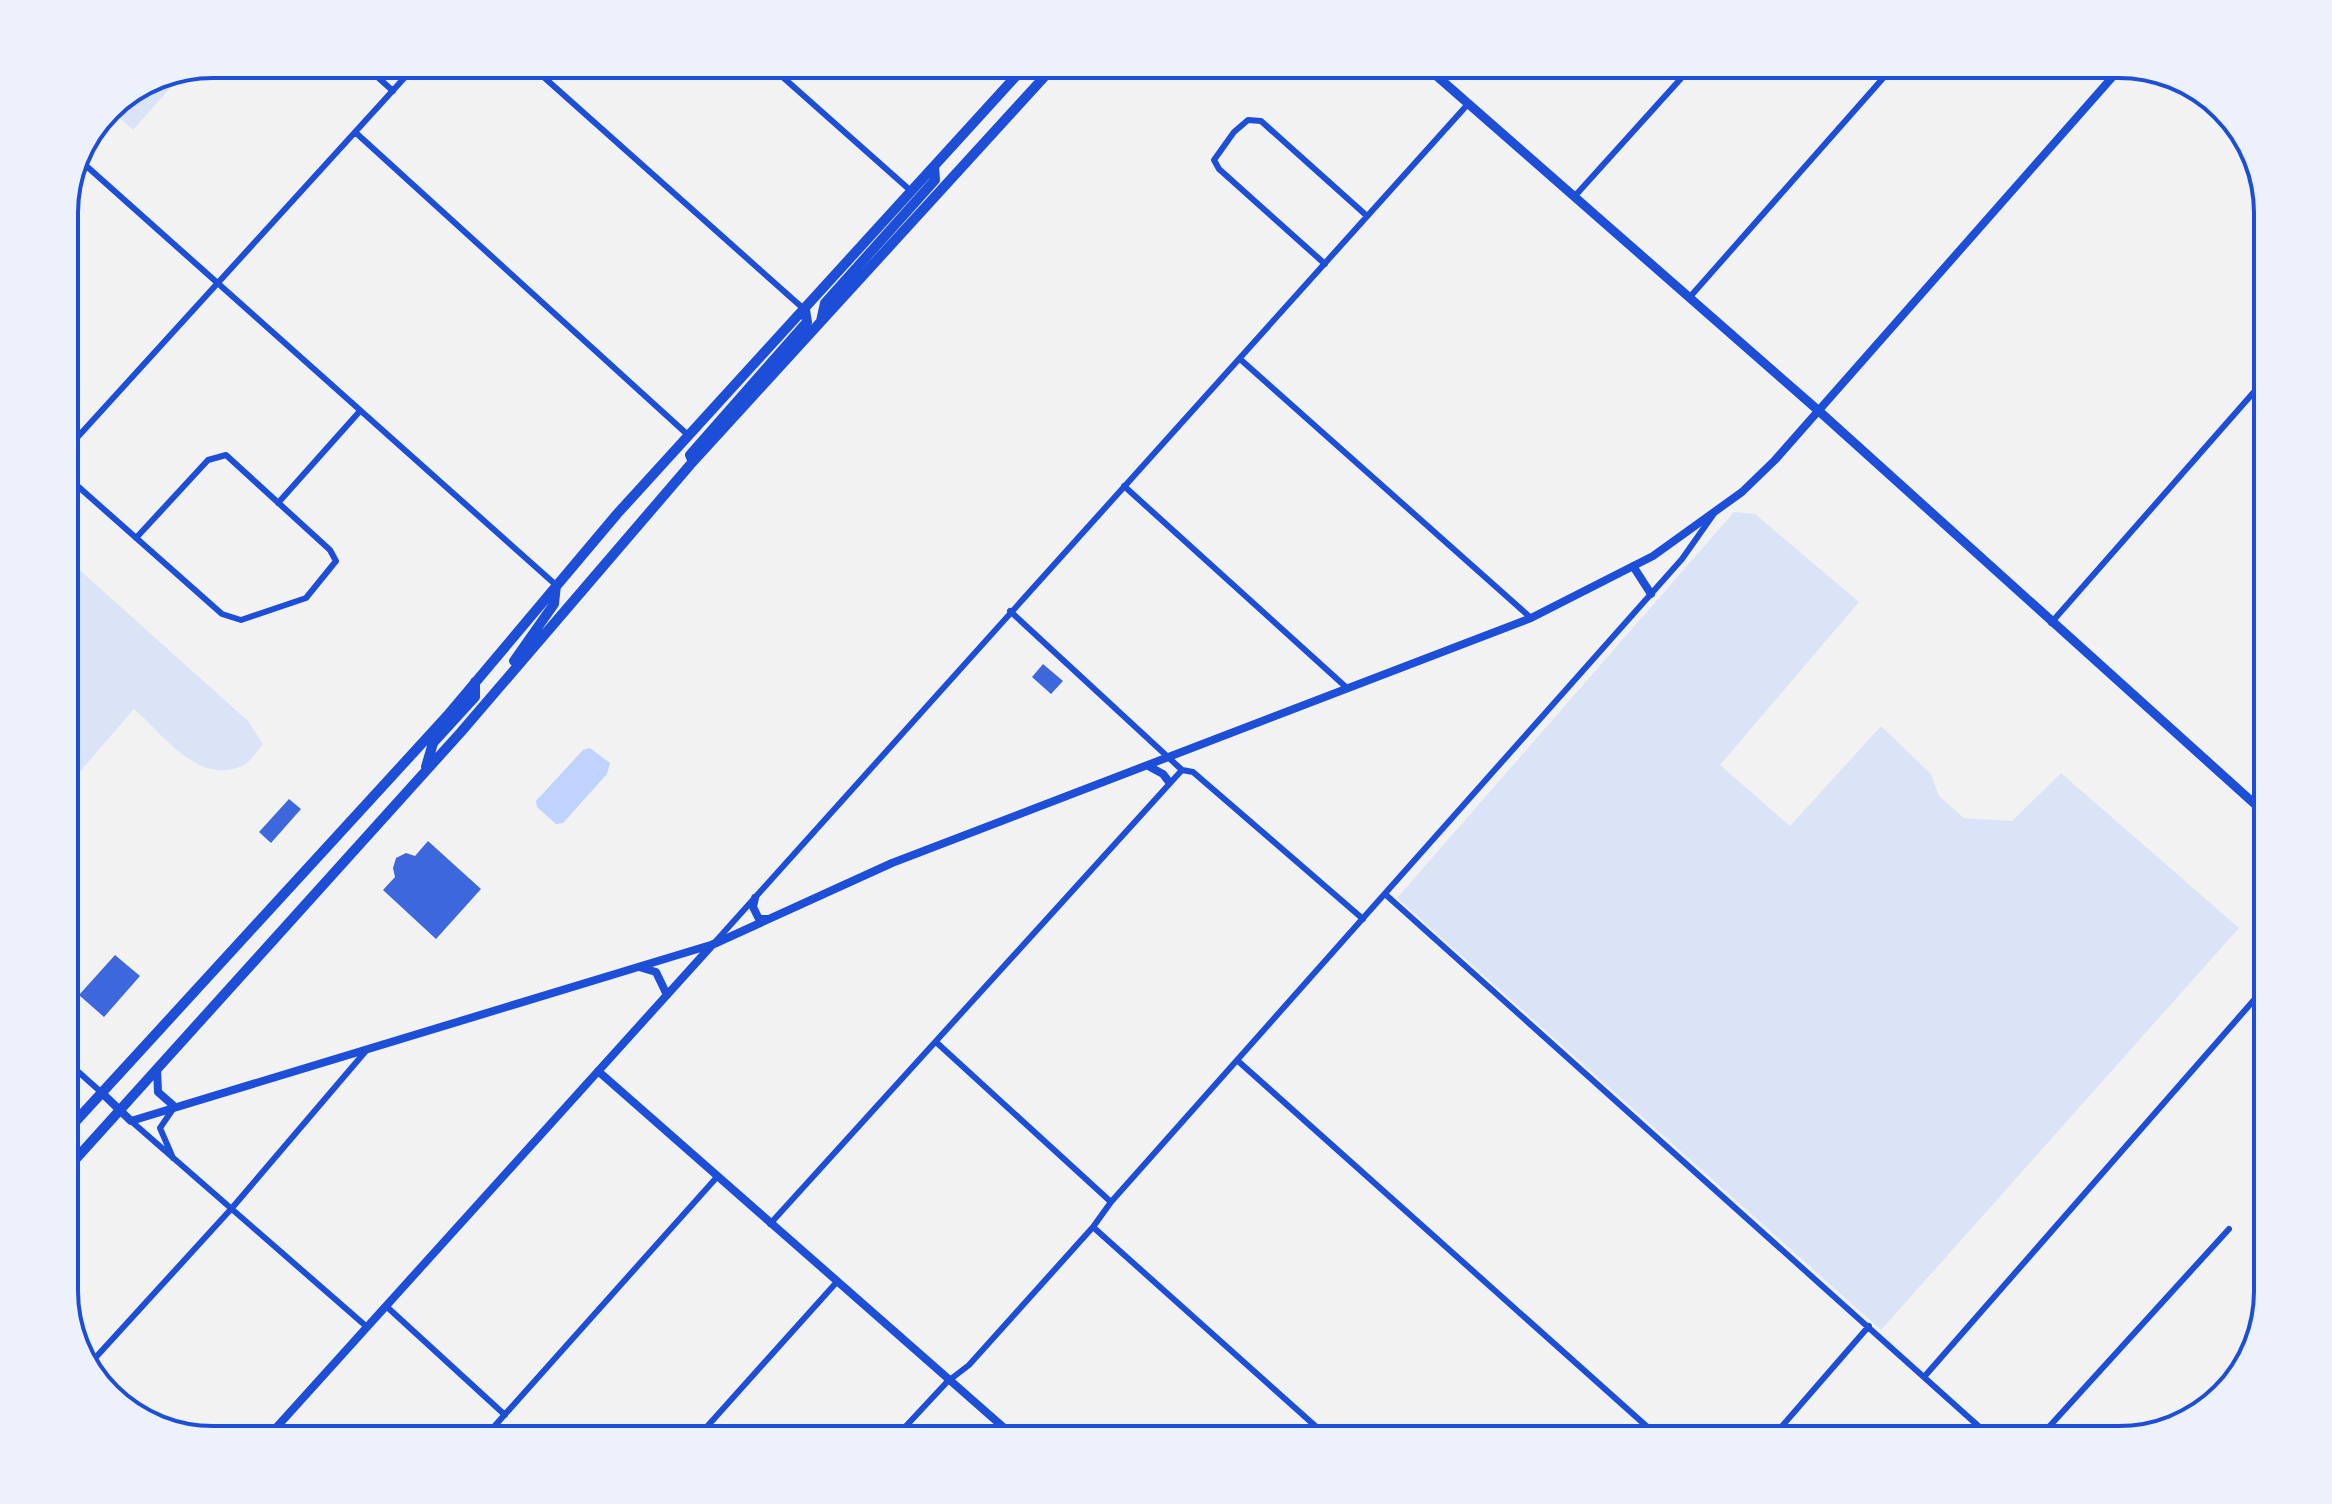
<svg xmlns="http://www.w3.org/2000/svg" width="2332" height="1504" font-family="'Work Sans',sans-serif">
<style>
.green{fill:#dbe4f7}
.water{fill:#bfd3fe}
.building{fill:#3d67dc}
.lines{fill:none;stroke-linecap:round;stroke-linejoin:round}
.minor{stroke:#1d4ed8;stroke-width:6}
.tertiary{stroke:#1d4ed8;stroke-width:8}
.secondary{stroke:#1d4ed8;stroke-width:9}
.primary{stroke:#1d4ed8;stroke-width:10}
.rim{fill:none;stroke:#1d4ed8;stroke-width:4}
</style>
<rect width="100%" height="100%" fill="#f2f2f2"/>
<path class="green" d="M 187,69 L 133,130 L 108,107 L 156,75 Z
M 1734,512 L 1755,514 L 1859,602 L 1720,765 L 1790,826 L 1881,726 L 1931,774 L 1939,796 L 1964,818 L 2012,821 L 2061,773 L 2239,928 L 1881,1330 L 1397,898 Z
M 64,556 L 248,721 L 263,744 C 257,751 250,763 242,766 C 197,785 164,735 134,709 L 64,790 Z"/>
<path class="water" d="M 590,748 L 610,763 L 607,774 L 563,823 L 556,824 L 537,807 L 536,801 L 583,750 Z"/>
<path class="building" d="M 1043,664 L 1063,681 L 1051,694 L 1032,677 Z
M 289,799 L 301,809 L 271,843 L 259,832 Z
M 428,841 L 481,889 L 436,939 L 383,890 L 395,877 L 393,868 L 396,858 L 406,853 L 415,856 Z
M 115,955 L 140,976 L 104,1017 L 79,995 Z"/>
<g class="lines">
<path class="minor" d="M 363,64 L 393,91
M 529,64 L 805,310
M 768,64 L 911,191
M 355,132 L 688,435
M 83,163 L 556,585
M 1574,197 L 1694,64
M 1325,264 L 1219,169 L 1214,160 L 1234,132 L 1248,120 L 1261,121 L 1367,216
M 1689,298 L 1892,68
M 1240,359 L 1531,618
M 64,452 L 417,64
M 64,474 L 222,614 L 241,620 L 306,598 L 336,561 L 330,550 L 226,455 L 208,460 L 136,538
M 1124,486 L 1347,688
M 278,503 L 360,411
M 1010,611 L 1182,770 L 1193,772 L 1363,919
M 2051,623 L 2268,376
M 1385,894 L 1994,1440
M 716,941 L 1468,104
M 936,1042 L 1111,1202
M 64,1059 L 102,1093
M 1238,1061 L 1662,1440
M 131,1121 L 367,1327
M 173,1158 L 160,1128 L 173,1109
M 770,1224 L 1182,770
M 1093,1227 L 1331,1440
M 386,1306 L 505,1415
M 86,1368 L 232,1208 L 365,1052
M 1924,1377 L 2268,984
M 482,1440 L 717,1177
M 695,1440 L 835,1284
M 893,1440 L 947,1382 L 969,1365 L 1093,1227 L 1111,1202 L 1682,559 L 1713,515
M 1770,1440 L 1869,1326
M 2037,1440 L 2229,1229"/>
<path class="tertiary" d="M 1633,566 L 1651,594
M 1150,767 L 1163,774 L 1169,782
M 755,898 L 753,907 L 759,919 L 767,919
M 639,967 L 656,972 L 667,995
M 157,1069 L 158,1092 L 175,1107
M 598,1071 L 1018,1440
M 102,1093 L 131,1121 L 714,944 L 892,863 L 1531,618 L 1653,556 L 1742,492 L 1775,460 L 2123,65
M 265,1440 L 713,944"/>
<path class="secondary" d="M 1423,64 L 1820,412 L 2268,816"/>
<path class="primary" d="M 821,321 L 825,303 L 935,180 L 934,166
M 692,460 L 690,455 L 807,322 L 805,310
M 514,661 L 554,604 L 556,585
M 426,767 L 433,743 L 475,697 L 475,682
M 64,1134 L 447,716 L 617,514 L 1027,64
M 64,1172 L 461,732 L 690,465 L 1056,64"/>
</g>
<path d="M0 0H2332V1504H0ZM213 78H2119A135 135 0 0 1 2254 213V1291A135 135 0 0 1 2119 1426H213A135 135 0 0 1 78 1291V213A135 135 0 0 1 213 78Z" fill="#edf1fc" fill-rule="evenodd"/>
<path class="rim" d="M213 78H2119A135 135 0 0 1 2254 213V1291A135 135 0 0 1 2119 1426H213A135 135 0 0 1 78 1291V213A135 135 0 0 1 213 78Z"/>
</svg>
